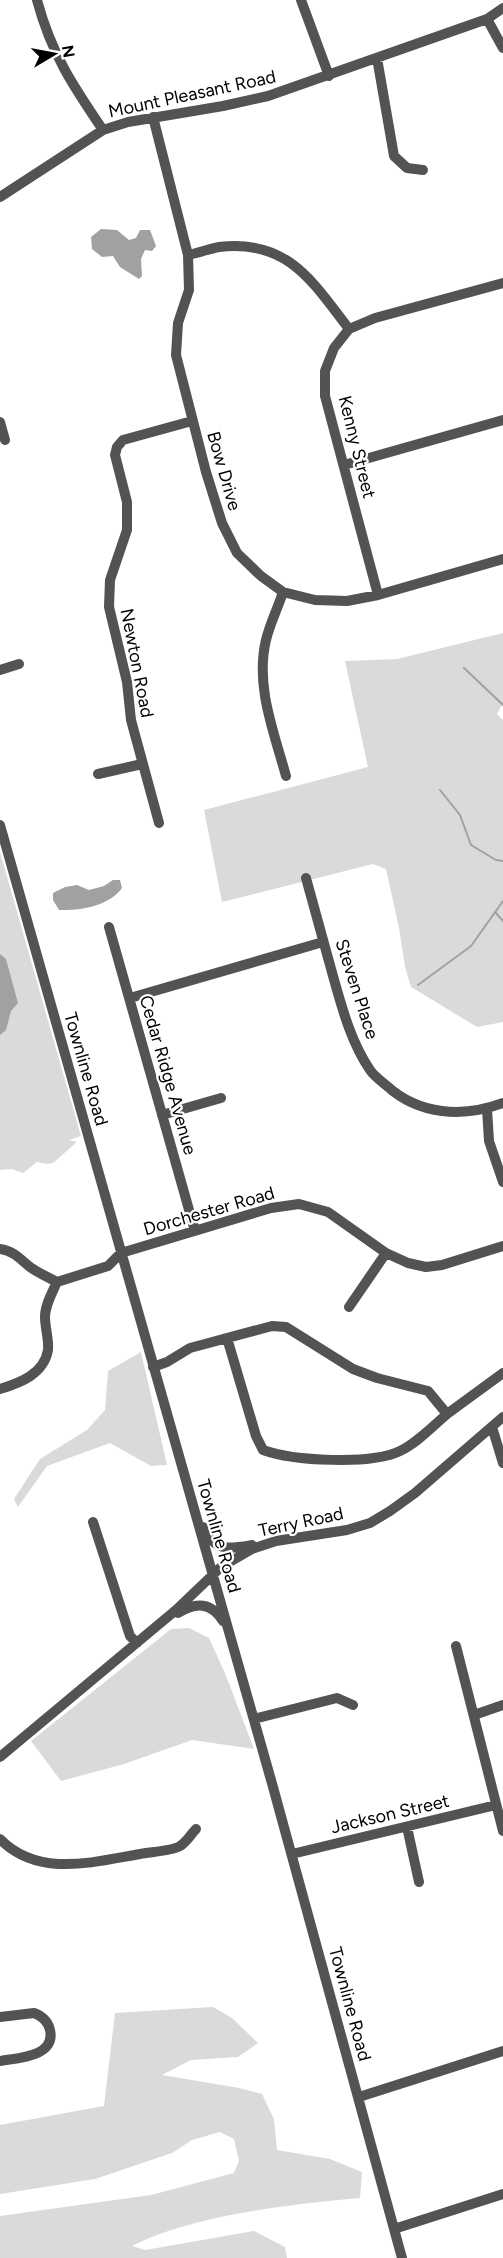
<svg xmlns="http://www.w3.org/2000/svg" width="503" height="2258" font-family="Figtree,sans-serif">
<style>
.green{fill:#dadada}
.water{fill:#a1a1a1}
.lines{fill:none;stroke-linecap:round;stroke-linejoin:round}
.stream{stroke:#a1a1a1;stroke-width:2}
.minor{stroke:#535353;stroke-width:10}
.labels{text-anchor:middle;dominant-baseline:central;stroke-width:4.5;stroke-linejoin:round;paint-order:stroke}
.street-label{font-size:18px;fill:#000;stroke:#fff}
</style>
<rect width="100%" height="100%" fill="#fff"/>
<path class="green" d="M 503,633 L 503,703 L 497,714 L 503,720 L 503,1022 L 477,1027 L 411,987 L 405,967 L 399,928 L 386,869 L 373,864 L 222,902 L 204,810 L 368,767 L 345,661 L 397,659 Z
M 0,852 L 81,1136 L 69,1140 L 77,1142 L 53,1163 L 47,1164 L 37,1162 L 23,1173 L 12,1169 L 0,1170 Z
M 141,1352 L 167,1465 L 151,1466 L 110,1443 L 47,1466 L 18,1507 L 14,1499 L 40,1459 L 87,1430 L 105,1410 L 108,1371 Z
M 189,1628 L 209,1638 L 225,1673 L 254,1749 L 192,1740 L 124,1764 L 61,1781 L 31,1741 L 171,1629 Z
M 213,2007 L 232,2018 L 258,2043 L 238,2057 L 191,2060 L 162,2075 L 239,2088 L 262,2094 L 274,2119 L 277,2150 L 330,2159 L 362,2172 L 360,2198 C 292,2204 192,2215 132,2246 L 145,2250 L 254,2231 L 285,2247 L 287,2258 L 0,2258 L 0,2216 L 151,2195 L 234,2173 L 239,2161 L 234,2139 L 220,2132 L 192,2140 L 172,2153 L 95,2179 L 0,2194 L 0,2125 L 104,2106 L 115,2013 Z"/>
<path class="water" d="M 101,229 L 117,230 L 129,240 L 136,238 L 140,230 L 150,230 L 156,246 L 152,251 L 145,250 L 141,259 L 142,276 L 139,279 L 120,267 L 113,256 L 102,257 L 92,249 L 91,237 Z
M 113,880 L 120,880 L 122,888 C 109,906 80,911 59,910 L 53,900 L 53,893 L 65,887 L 77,885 L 89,890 L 104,886 Z
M 0,954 L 6,959 L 18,1003 L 11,1011 L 6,1030 L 0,1035 Z"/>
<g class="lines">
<path class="stream" d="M 464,668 L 503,705
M 440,790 L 460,815 L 471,845 L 496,860 L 503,861
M 495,912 L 503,921
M 418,985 L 471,946 L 503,901"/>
<path class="minor" d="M 37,0 C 51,53 73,86 103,130
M 301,0 L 329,76
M 487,19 L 503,48
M 377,58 L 394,156 L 407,168 L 423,170
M 153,117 L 188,255 L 189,290 L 178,323 L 176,355 L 206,472 L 222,523 L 237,553 L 261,576 L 283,592 L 315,600 L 347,601 L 378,595 L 503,559
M 0,197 L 103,130 L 128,122 L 223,106 L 268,96 L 487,19 L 503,8
M 188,255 C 198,253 209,249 219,247 C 288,239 312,281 349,329
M 0,422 L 5,440
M 344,465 L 503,420
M 283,592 C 278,608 270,623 266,640 C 255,686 274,732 286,776
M 378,595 L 325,396 L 325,371 L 334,348 L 349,329 L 375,318 L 503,283
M 0,670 L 19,664
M 98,774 L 142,764
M 159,823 L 131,720 L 127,682 L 109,607 L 110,580 L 127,530 L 127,502 L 115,455 L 117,447 L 123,440 L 192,421
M 0,825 L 273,1787 L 402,2258
M 306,878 C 315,911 324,944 333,976 C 342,1008 351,1042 370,1070 C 374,1076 381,1081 387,1086 C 419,1115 463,1118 503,1103
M 109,927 L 195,1231
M 130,998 L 323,942
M 487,1109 L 489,1141 L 503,1182
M 162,1115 L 221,1098
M 0,1249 C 14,1251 20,1259 30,1267 C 38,1273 48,1277 57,1282 L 108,1266 L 121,1253 L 271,1208 L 299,1204 L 328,1212 L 386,1253 L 408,1263 L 426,1267 L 442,1265 L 503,1246
M 349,1307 L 386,1253
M 227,1338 L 256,1436 L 263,1450 C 293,1461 371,1465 400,1451 C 417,1443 433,1426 447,1414
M 153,1367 L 167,1362 L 190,1348 L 272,1326 L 286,1327 L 353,1369 L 377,1378 L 428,1391 L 447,1414 L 503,1373
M 0,1389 C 20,1383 44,1374 48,1350 C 49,1339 45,1328 45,1317 C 45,1305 52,1293 57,1282
M 492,1427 L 503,1463
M 93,1522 L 130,1636 L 137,1643
M 203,1527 C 215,1552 228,1549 252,1545
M 178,1613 C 196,1602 211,1602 223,1621
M 456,1646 L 503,1831
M 474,1715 L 503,1705
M 254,1719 L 337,1698 L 353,1705
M 0,1757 L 176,1610 L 221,1567 L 252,1549 L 276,1541 L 347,1530 L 370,1523 L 390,1511 L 415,1493 L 503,1417
M 407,1827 L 419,1882
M 0,1839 C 38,1878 93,1862 140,1854 C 149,1852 173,1851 180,1846 C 186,1843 191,1834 196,1829
M 292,1854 L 496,1805
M 0,2017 L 34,2013 C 42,2016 48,2021 50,2030 C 56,2057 17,2058 0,2061
M 359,2097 L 503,2051
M 394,2229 L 503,2194"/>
</g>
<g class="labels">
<g class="street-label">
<text transform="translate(192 94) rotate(-12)">Mount Pleasant Road</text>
<text transform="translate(357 447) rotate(76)">Kenny Street</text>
<text transform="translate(224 471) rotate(74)">Bow Drive</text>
<text transform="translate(137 663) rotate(79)">Newton Road</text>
<text transform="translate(357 989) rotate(72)">Steven Place</text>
<text transform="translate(86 1069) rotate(74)">Townline Road</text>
<text transform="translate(168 1075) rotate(74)">Cedar Ridge Avenue</text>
<text transform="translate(209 1211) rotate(-16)">Dorchester Road</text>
<text transform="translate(301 1522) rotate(-12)">Terry Road</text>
<text transform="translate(219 1536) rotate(74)">Townline Road</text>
<text transform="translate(390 1814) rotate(-13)">Jackson Street</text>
<text transform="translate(350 2004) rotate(75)">Townline Road</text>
</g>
</g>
<g transform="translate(54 54) rotate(80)" stroke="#ffffff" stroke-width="4.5" paint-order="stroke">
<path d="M0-4.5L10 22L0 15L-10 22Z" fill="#000000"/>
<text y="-9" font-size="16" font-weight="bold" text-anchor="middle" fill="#000000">N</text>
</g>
</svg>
